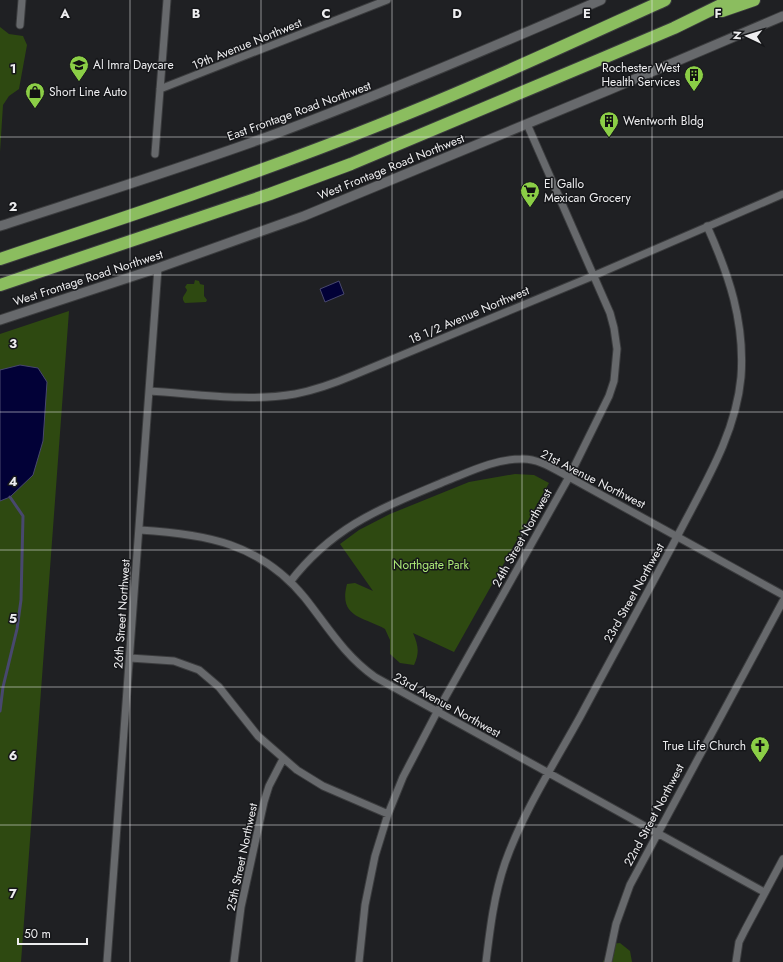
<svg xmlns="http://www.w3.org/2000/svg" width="783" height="962" font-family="Jost,sans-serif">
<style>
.green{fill:#2e4911}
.water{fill:#020137;stroke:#48486e}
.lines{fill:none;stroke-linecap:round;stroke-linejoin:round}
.stream{stroke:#48486e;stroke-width:3}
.minor-casing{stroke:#3b3c3e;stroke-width:9}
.tertiary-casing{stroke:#3b3c3e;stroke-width:11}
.motorway-casing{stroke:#3b3c3e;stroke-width:14}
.minor{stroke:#67696c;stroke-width:7}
.tertiary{stroke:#67696c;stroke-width:9}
.motorway{stroke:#8bbd5f;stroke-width:12}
.grid{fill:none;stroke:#ededef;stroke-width:1;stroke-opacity:0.55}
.labels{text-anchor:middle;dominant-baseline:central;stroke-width:3;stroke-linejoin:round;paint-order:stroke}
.street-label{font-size:12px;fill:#ededef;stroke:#16171a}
.poi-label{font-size:12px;fill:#ededef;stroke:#16171a;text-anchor:start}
.park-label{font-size:12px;fill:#ace976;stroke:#16171a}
.grid-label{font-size:13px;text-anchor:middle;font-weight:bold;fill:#ededef;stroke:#16171a;stroke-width:3;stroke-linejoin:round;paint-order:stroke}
</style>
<rect width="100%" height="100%" fill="#1f2023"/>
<path class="green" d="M 0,27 L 9,34 L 23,36 L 27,45 L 19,89 L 9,96 L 3,105 L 0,152 Z
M 195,280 L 199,281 L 200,284 L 204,285 L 204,296 L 207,300 L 206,302 L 185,303 C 180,297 185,296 187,290 L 185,287 L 187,284 L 194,284 Z
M 69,311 L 21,962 L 0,962 L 0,334 Z
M 515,474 L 534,475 L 549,483 L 454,652 L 413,633 C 418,645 420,652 414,665 L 400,663 L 390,654 L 390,640 L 385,629 C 364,617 338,618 347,584 L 355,583 L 373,591 L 340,544 L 359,530 L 390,514 L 469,482 Z
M 620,943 L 630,951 L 632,962 L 603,962 L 610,944 Z"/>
<path class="water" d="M 339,281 L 344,294 L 325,302 L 320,289 Z
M 20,365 L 38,368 L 47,382 L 43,441 L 33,475 L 10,497 L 0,501 L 0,370 Z"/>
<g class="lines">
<path class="stream" d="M 0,711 L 3,687 L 17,629 L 21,600 L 23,516 L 10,497"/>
<defs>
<path id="minor" d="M 20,25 L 22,0
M 160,89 L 387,0
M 155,154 L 167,0
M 150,391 C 198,394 248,402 295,394 C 316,390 335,383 354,375 L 593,276 L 783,194
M 140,530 C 206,534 260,543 305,598 C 328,627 344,655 375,677 L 764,892
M 290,582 C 334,525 382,508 446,481 C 469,472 495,459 521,459 C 538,458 554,469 569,477 L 783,595
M 130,658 L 174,661 L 199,670 L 219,687 L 258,736 L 297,770 L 323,786 L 388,814
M 107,962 L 158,268
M 234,962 L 241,907 L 264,802 L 269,786 L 283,759
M 359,962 L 365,905 L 375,856 L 388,814 L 403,777 L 437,712 L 569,477 L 609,396 L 614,381 L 617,349 L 614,328 L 610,313 L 527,124
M 486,962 C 490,929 494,895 505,863 C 523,812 554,764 580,717 C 613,655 647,594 679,533 C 705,483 736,433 741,377 C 745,322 729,275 707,226
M 608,962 L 616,924 L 630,885 L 783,601
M 736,962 L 739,942 L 745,930 L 783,859"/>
<path id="tertiary" d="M 0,226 C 92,196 185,167 275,134 C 385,93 493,47 601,0
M 0,320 L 158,268 L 304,216 L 609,90 L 783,16"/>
<path id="motorway" d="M 722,11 L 754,0
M 0,259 C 127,217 254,175 379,125 C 476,87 570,43 665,0
M 0,285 L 270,194 L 351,164 L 601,59 L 674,28 L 731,0"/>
</defs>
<use href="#minor" class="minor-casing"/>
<use href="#tertiary" class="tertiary-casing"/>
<use href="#motorway" class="motorway-casing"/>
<use href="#minor" class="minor"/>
<use href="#tertiary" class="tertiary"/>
<use href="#motorway" class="motorway"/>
</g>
<path class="grid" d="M 130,0 L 130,962M 261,0 L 261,962M 392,0 L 392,962M 522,0 L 522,962M 652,0 L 652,962M 0,137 L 783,137M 0,275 L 783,275M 0,412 L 783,412M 0,550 L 783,550M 0,687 L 783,687M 0,825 L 783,825"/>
<defs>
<symbol id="school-pin" viewBox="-11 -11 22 30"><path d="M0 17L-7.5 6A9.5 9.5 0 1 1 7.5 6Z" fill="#8bce46" stroke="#16171a"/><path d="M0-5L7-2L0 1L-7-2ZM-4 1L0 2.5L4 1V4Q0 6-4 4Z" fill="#111"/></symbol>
<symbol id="building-pin" viewBox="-11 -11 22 30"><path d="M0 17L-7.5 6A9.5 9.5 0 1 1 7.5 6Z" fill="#8bce46" stroke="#16171a"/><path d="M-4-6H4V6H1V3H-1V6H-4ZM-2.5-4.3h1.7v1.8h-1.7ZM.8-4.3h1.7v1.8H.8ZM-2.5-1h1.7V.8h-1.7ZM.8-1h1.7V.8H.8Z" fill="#111"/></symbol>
<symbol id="shop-pin" viewBox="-11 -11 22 30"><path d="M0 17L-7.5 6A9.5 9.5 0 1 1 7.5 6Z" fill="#8bce46" stroke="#16171a"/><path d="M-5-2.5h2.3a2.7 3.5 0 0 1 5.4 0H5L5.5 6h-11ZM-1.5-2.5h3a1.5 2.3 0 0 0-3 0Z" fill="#111"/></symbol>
<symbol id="supermarket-pin" viewBox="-11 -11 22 30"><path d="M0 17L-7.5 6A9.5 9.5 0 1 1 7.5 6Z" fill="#8bce46" stroke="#16171a"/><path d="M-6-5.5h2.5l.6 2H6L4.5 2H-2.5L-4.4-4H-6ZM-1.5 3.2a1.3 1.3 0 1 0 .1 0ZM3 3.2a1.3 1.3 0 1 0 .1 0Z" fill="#111"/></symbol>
<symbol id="church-pin" viewBox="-11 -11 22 30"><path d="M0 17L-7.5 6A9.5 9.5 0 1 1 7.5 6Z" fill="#8bce46" stroke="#16171a"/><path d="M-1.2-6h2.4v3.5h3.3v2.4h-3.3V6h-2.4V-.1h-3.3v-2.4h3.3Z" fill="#111"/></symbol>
</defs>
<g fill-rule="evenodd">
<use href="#school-pin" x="68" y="54" width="22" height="30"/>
<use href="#building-pin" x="683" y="64" width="22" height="30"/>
<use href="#shop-pin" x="24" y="81" width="22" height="30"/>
<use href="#building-pin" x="598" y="110" width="22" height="30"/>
<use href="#supermarket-pin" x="519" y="180" width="22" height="30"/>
<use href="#church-pin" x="749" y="735" width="22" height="30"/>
</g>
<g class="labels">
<g class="street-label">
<text transform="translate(247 44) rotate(-22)">19th Avenue Northwest</text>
<text transform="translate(299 111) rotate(-20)">East Frontage Road Northwest</text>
<text transform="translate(391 167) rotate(-22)">West Frontage Road Northwest</text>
<text transform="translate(88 278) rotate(-18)">West Frontage Road Northwest</text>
<text transform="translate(469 315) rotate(-23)">18 1/2 Avenue Northwest</text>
<text transform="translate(593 479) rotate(27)">21st Avenue Northwest</text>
<text transform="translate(522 538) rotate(-61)">24th Street Northwest</text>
<text transform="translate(634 593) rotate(-61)">23rd Street Northwest</text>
<text transform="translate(122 614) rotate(-86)">26th Street Northwest</text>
<text transform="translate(447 705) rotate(29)">23rd Avenue Northwest</text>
<text transform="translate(654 815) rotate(-62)">22nd Street Northwest</text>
<text transform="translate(242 857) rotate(-78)">25th Street Northwest</text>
</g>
<g class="poi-label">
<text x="93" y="65">Al Imra Daycare</text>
<text x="680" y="68" text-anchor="end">Rochester West<tspan x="680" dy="14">Health Services</tspan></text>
<text x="49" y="92">Short Line Auto</text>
<text x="623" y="121">Wentworth Bldg</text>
<text x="544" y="184">El Gallo<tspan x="544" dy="14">Mexican Grocery</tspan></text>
<text x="746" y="746" text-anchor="end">True Life Church</text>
</g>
<g class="park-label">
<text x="431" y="565">Northgate Park</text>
</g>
</g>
<g class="grid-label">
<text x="65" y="18">A</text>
<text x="196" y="18">B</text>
<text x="326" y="18">C</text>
<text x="457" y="18">D</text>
<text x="587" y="18">E</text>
<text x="718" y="18">F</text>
<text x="13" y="73">1</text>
<text x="13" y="211">2</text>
<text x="13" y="348">3</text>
<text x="13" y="486">4</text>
<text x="13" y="623">5</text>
<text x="13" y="760">6</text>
<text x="13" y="898">7</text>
</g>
<g transform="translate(747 36) rotate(274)" stroke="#16171a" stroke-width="3" paint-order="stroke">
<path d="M0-3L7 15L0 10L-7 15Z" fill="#ededef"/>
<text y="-6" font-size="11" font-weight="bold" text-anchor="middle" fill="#ededef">N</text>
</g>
<path d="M18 938v6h69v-6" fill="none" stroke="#ededef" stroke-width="2"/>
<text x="24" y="938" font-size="12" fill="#ededef" stroke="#16171a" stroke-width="3" paint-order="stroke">50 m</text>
</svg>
